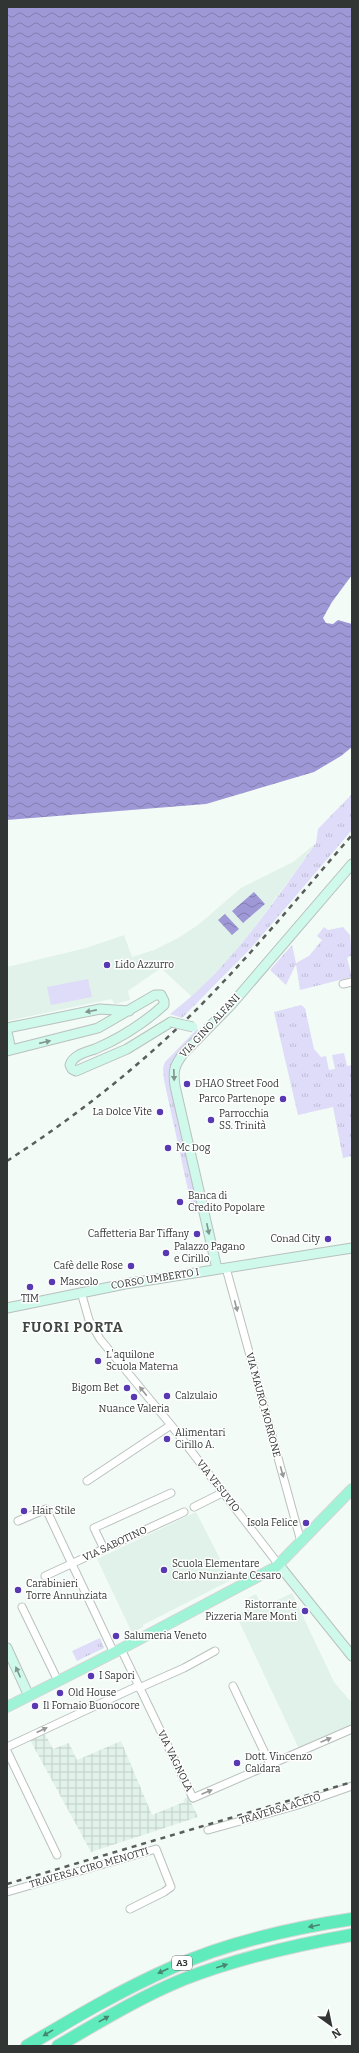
<svg xmlns="http://www.w3.org/2000/svg" width="359" height="2053" font-family="Bitter,serif">
<style>
.built{fill:#e1f2ea}
.industrial{fill:url(#industrial-grid)}
.grass{fill:url(#grass-tufts)}
.pitch{fill:#dedcf8}
.water{fill:url(#water-waves)}
.lines{fill:none;stroke-linecap:round;stroke-linejoin:round}
.street-casing{stroke:#b9c1be;stroke-width:9}
.secondary-casing{stroke:#b9c1be;stroke-width:11}
.primary-casing{stroke:#d6d7d6;stroke-width:12}
.highway-casing{stroke:#d6d7d6;stroke-width:14}
.street{stroke:#fff;stroke-width:7}
.secondary{stroke:#cff9eb;stroke-width:9}
.primary{stroke:#9ff3d6;stroke-width:10}
.highway{stroke:#5febbb;stroke-width:12}
.rail{stroke:#595e5b;stroke-width:2.5;stroke-dasharray:5 5;stroke-linecap:butt}
.secondary-bridge-casing{stroke:#b9c1be;stroke-width:11;stroke-linecap:butt}
.secondary-bridge{stroke:#cff9eb;stroke-width:9}
.oneway{fill:#80978f}
.oneway2{fill:#989a99}
.oneway3{fill:#468770}
.poi-dot{fill:#5939b1;stroke:#fff;stroke-width:1.5}
.labels{text-anchor:middle;dominant-baseline:central;stroke-width:3;stroke-linejoin:round;paint-order:stroke}
.shield{fill:#fff;stroke:#6f7270;stroke-width:1}
.shield-label{font-size:9px;font-weight:bold;fill:#313533}
.poi-label{font-size:10px;fill:#313533;stroke:#fff;text-anchor:start}
.street-label{font-size:10px;fill:#313533;stroke:#fff}
.district-label{font-size:14px;font-weight:bold;letter-spacing:1px;fill:#3f4643;stroke:#fff}
</style>
<defs>
<pattern id="industrial-grid" width="8" height="8" patternUnits="userSpaceOnUse"><rect width="8" height="8" fill="#e1f2ea"/><path d="M0 4h8M4 0v8" fill="none" stroke="#c2d0c9"/></pattern>
<pattern id="grass-tufts" width="24" height="20" patternUnits="userSpaceOnUse"><rect width="24" height="20" fill="#dedcf8"/><path d="M3 7l-1-3M5 7V3M7 7l1-3M15 17l-1-3M17 17v-4M19 17l1-3" fill="none" stroke="#bfbdd5"/></pattern>
<pattern id="water-waves" width="16" height="10" patternUnits="userSpaceOnUse"><rect width="16" height="10" fill="#9f98d7"/><path d="M0 5q4-4 8 0t8 0" fill="none" stroke="#827daf"/></pattern>
</defs>
<rect width="100%" height="100%" fill="#f3fbf7"/>
<path class="built" d="M 316,843 L 239,949 L 192,997 L 161,968 L 128,991 L 130,1000 L 115,1004 L 111,999 L 7,1021 L 7,967 L 86,948 L 124,935 L 132,957 L 154,950 L 178,938 L 198,925 L 241,888 L 293,862 Z
M 196,1512 L 231,1580 L 143,1625 L 143,1627 L 132,1633 L 97,1559 Z
M 292,1593 L 334,1682 L 352,1703 L 352,1726 L 299,1749 L 236,1615 L 248,1608 L 244,1600 L 256,1594 L 263,1607 Z"/>
<path class="industrial" d="M 45,1734 L 53,1749 L 69,1743 L 77,1760 L 121,1741 L 152,1815 L 184,1802 L 183,1800 L 188,1796 L 198,1817 L 91,1852 L 30,1740 Z"/>
<path class="grass" d="M 352,794 L 352,830 L 252,947 L 182,1018 L 170,1014 C 230,968 272,905 316,843 L 318,829 Z
M 324,927 L 328,930 L 343,927 L 350,935 L 352,955 L 347,958 L 352,977 L 300,990 L 296,964 L 286,985 L 270,970 L 292,945 L 296,963 L 309,956 L 322,940 L 317,936 Z
M 301,1005 L 305,1008 L 314,1049 L 321,1057 L 326,1056 L 329,1070 L 335,1069 L 332,1055 L 344,1053 L 347,1066 L 352,1065 L 352,1156 L 343,1158 L 333,1107 L 298,1115 L 274,1012 Z
M 197,1029 L 204,1034 L 175,1065 L 204,1211 L 193,1213 L 164,1080 L 163,1068 L 165,1062 Z
M 100,1638 L 104,1648 L 77,1661 L 72,1651 Z"/>
<path class="pitch" d="M 88,979 L 92,997 L 51,1005 L 47,987 Z"/>
<path class="water" d="M 7,7 L 352,7 L 352,575 L 332,602 L 323,618 L 326,623 L 333,624 L 338,620 L 352,624 L 352,747 L 341,756 L 314,772 L 206,804 L 7,820 Z
M 254,892 L 265,904 L 243,923 L 232,911 Z
M 225,914 L 239,929 L 232,935 L 218,920 Z"/>
<g class="lines">
<defs>
<path id="street" d="M 343,984 L 352,982
M 226,1268 L 300,1538 L 303,1541
M 81,1292 L 89,1320 L 100,1339 L 171,1425 L 279,1565
M 87,1481 L 171,1425
M 194,1507 L 224,1492
M 18,1521 L 46,1509 L 114,1653
M 104,1549 L 94,1528 L 171,1493
M 45,1576 L 184,1512
M 22,1607 L 58,1681
M 121,1649 L 193,1798 L 352,1729
M 233,1686 L 270,1764
M 139,1688 L 184,1668 L 215,1651
M 7,1747 L 138,1686
M 7,1751 L 57,1855
M 208,1830 L 298,1805 L 352,1786
M 7,1892 L 156,1849 L 171,1887 L 164,1892 L 130,1909"/>
<path id="secondary" d="M 7,1028 L 100,1009 L 129,1011
M 7,1032 L 11,1050
M 7,1051 L 98,1028 L 155,995 L 161,995 L 164,1001 L 164,1005 C 143,1024 121,1038 95,1049 C 86,1052 73,1055 70,1065 L 72,1069 L 76,1071 L 127,1049 L 171,1022
M 217,1269 L 175,1086 C 173,1071 174,1066 183,1054 L 231,1005 L 352,864
M 7,1308 L 125,1284 L 352,1248
M 279,1565 L 352,1656
M 7,1648 L 29,1696"/>
<path id="primary" d="M 7,1707 L 121,1649 L 276,1567 L 352,1489"/>
<path id="highway" d="M 27,2046 C 74,2018 121,1990 171,1968 C 225,1943 293,1928 352,1919
M 58,2046 C 99,2022 140,1997 184,1979 C 238,1958 295,1945 352,1935"/>
</defs>
<use href="#street" class="street-casing"/>
<use href="#secondary" class="secondary-casing"/>
<use href="#primary" class="primary-casing"/>
<use href="#highway" class="highway-casing"/>
<use href="#street" class="street"/>
<use href="#secondary" class="secondary"/>
<use href="#primary" class="primary"/>
<use href="#highway" class="highway"/>
<path class="rail" d="M 7,1161 C 75,1117 139,1067 197,1009 C 252,954 301,894 352,835
M 7,1884 L 352,1782"/>
<defs>
<path id="secondary-bridge" d="M 171,1022 L 193,1027"/>
</defs>
<use href="#secondary-bridge" class="secondary-bridge-casing"/>
<use href="#secondary-bridge" class="secondary-bridge"/>
</g>
<defs><path id="oneway-solid" d="M-6-.8H1V-3.2L6.5 0L1 3.2V.8H-6Z"/></defs>
<g class="oneway">
<use href="#oneway-solid" transform="translate(91 1011) rotate(169)"/>
<use href="#oneway-solid" transform="translate(45 1042) rotate(-13)"/>
<use href="#oneway-solid" transform="translate(174 1075) rotate(88)"/>
<use href="#oneway-solid" transform="translate(208 1229) rotate(78)"/>
<use href="#oneway-solid" transform="translate(18 1672) rotate(-114)"/>
</g>
<g class="oneway2">
<use href="#oneway-solid" transform="translate(236 1306) rotate(75)"/>
<use href="#oneway-solid" transform="translate(143 1391) rotate(-129)"/>
<use href="#oneway-solid" transform="translate(282 1472) rotate(74)"/>
<use href="#oneway-solid" transform="translate(42 1730) rotate(-25)"/>
<use href="#oneway-solid" transform="translate(326 1740) rotate(-23)"/>
<use href="#oneway-solid" transform="translate(207 1792) rotate(-23)"/>
</g>
<g class="oneway3">
<use href="#oneway-solid" transform="translate(314 1926) rotate(168)"/>
<use href="#oneway-solid" transform="translate(222 1966) rotate(-17)"/>
<use href="#oneway-solid" transform="translate(163 1971) rotate(155)"/>
<use href="#oneway-solid" transform="translate(104 2019) rotate(-29)"/>
<use href="#oneway-solid" transform="translate(48 2033) rotate(149)"/>
</g>
<g class="poi-dot">
<circle cx="107" cy="965" r="4"/>
<circle cx="187" cy="1084" r="4"/>
<circle cx="283" cy="1099" r="4"/>
<circle cx="160" cy="1112" r="4"/>
<circle cx="211" cy="1120" r="4"/>
<circle cx="168" cy="1148" r="4"/>
<circle cx="180" cy="1202" r="4"/>
<circle cx="197" cy="1234" r="4"/>
<circle cx="328" cy="1239" r="4"/>
<circle cx="166" cy="1253" r="4"/>
<circle cx="131" cy="1266" r="4"/>
<circle cx="52" cy="1282" r="4"/>
<circle cx="30" cy="1287" r="4"/>
<circle cx="98" cy="1361" r="4"/>
<circle cx="127" cy="1388" r="4"/>
<circle cx="167" cy="1396" r="4"/>
<circle cx="134" cy="1397" r="4"/>
<circle cx="167" cy="1439" r="4"/>
<circle cx="24" cy="1511" r="4"/>
<circle cx="306" cy="1523" r="4"/>
<circle cx="164" cy="1570" r="4"/>
<circle cx="18" cy="1590" r="4"/>
<circle cx="305" cy="1611" r="4"/>
<circle cx="116" cy="1636" r="4"/>
<circle cx="91" cy="1676" r="4"/>
<circle cx="60" cy="1693" r="4"/>
<circle cx="35" cy="1706" r="4"/>
<circle cx="237" cy="1763" r="4"/>
</g>
<g class="labels">
<rect class="shield" x="172" y="1956" width="20" height="14" rx="3"/>
<g class="shield-label">
<text x="182" y="1963">A3</text>
</g>
<g class="poi-label">
<text x="115" y="965">Lido Azzurro</text>
<text x="195" y="1084">DHAO Street Food</text>
<text x="275" y="1099" text-anchor="end">Parco Partenope</text>
<text x="152" y="1112" text-anchor="end">La Dolce Vite</text>
<text x="219" y="1114">Parrocchia<tspan x="219" dy="12">SS. Trinità</tspan></text>
<text x="176" y="1148">Mc Dog</text>
<text x="188" y="1196">Banca di<tspan x="188" dy="12">Credito Popolare</tspan></text>
<text x="189" y="1234" text-anchor="end">Caffetteria Bar Tiffany</text>
<text x="320" y="1239" text-anchor="end">Conad City</text>
<text x="174" y="1247">Palazzo Pagano<tspan x="174" dy="12">e Cirillo</tspan></text>
<text x="123" y="1266" text-anchor="end">Cafè delle Rose</text>
<text x="60" y="1282">Mascolo</text>
<text x="30" y="1299" text-anchor="middle">TIM</text>
<text x="106" y="1355">L'aquilone<tspan x="106" dy="12">Scuola Materna</tspan></text>
<text x="119" y="1388" text-anchor="end">Bigom Bet</text>
<text x="175" y="1396">Calzulaio</text>
<text x="134" y="1409" text-anchor="middle">Nuance Valeria</text>
<text x="175" y="1433">Alimentari<tspan x="175" dy="12">Cirillo A.</tspan></text>
<text x="32" y="1511">Hair Stile</text>
<text x="298" y="1523" text-anchor="end">Isola Felice</text>
<text x="172" y="1564">Scuola Elementare<tspan x="172" dy="12">Carlo Nunziante Cesaro</tspan></text>
<text x="26" y="1584">Carabinieri<tspan x="26" dy="12">Torre Annunziata</tspan></text>
<text x="297" y="1605" text-anchor="end">Ristorrante<tspan x="297" dy="12">Pizzeria Mare Monti</tspan></text>
<text x="124" y="1636">Salumeria Veneto</text>
<text x="99" y="1676">I Sapori</text>
<text x="68" y="1693">Old House</text>
<text x="43" y="1706">Il Fornaio Buonocore</text>
<text x="245" y="1757">Dott. Vincenzo<tspan x="245" dy="12">Caldara</tspan></text>
</g>
<g class="street-label">
<text transform="translate(210 1026) rotate(-47)">VIA GINO ALFANI</text>
<text transform="translate(155 1279) rotate(-9)">CORSO UMBERTO I</text>
<text transform="translate(263 1405) rotate(75)">VIA MAURO MORRONE</text>
<text transform="translate(218 1486) rotate(52)">VIA VESUVIO</text>
<text transform="translate(115 1544) rotate(-25)">VIA SABOTINO</text>
<text transform="translate(175 1761) rotate(64)">VIA VAGNOLA</text>
<text transform="translate(280 1809) rotate(-17)">TRAVERSA ACETO</text>
<text transform="translate(89 1868) rotate(-16)">TRAVERSA CIRO MENOTTI</text>
</g>
<g class="district-label">
<text x="73" y="1327">FUORI PORTA</text>
</g>
</g>
<rect width="359" height="2053" fill="none" stroke="#313533" stroke-width="16"/>
<g transform="translate(331 2025) rotate(147)" stroke="#ffffff" stroke-width="3" paint-order="stroke">
<path d="M0-3L7 15L0 10L-7 15Z" fill="#313533"/>
<text y="-6" font-size="11" font-weight="bold" text-anchor="middle" fill="#313533">N</text>
</g>
</svg>
